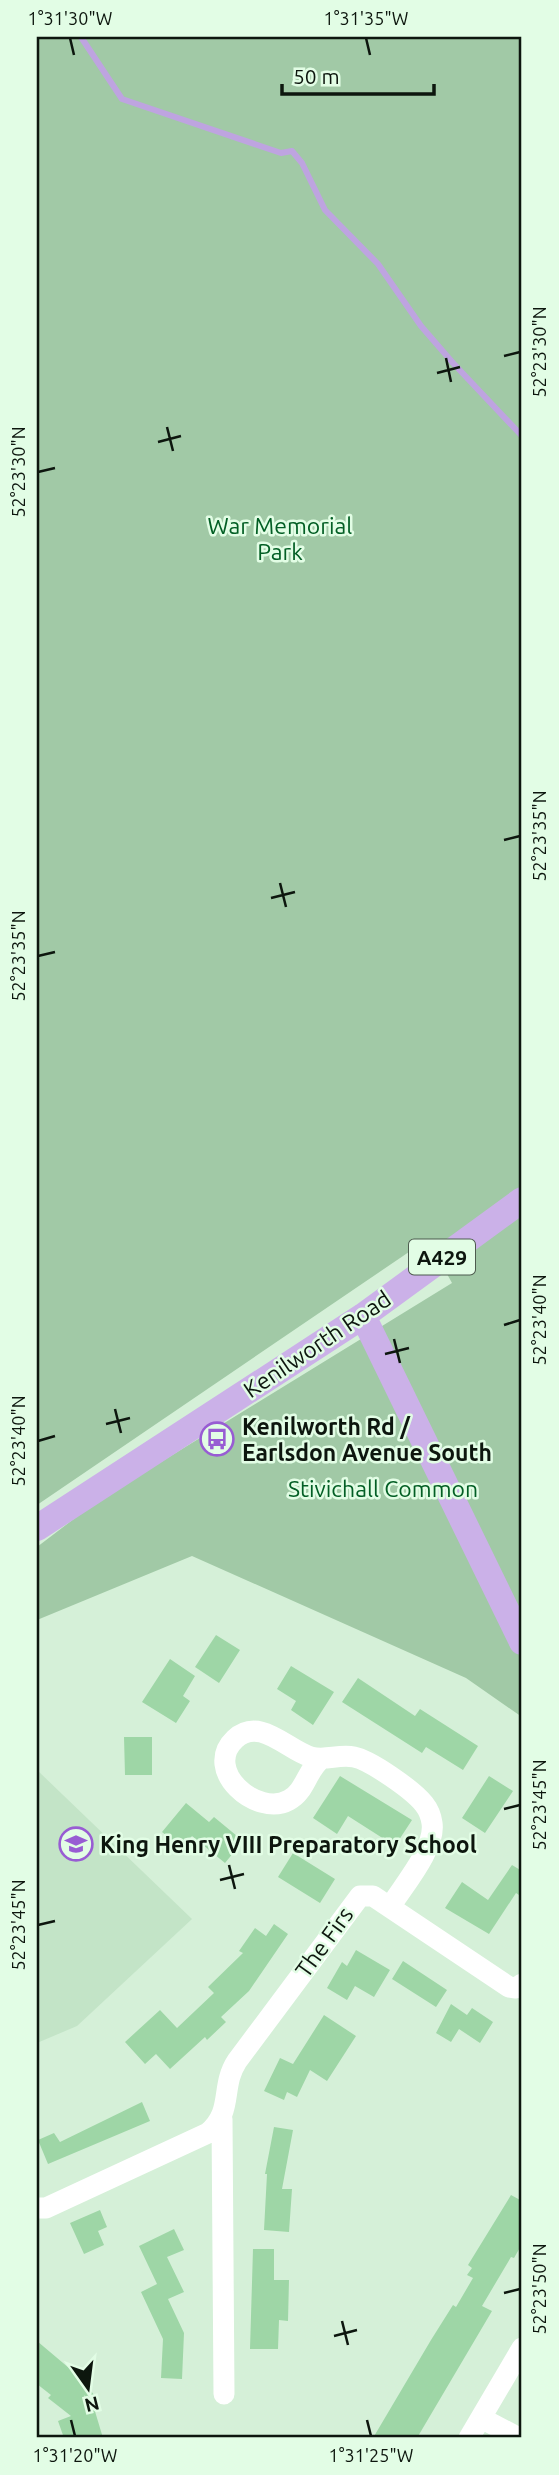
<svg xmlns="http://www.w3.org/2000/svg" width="559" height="2475" font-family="Ubuntu,sans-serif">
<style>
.built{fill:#c3e4c7}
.green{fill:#a1c9a6}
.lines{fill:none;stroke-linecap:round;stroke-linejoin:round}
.stream{stroke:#bea4e0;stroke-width:6}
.building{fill:#9ed6a6}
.minor{stroke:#fff;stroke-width:21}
.major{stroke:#cbb1e8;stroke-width:26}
.ticks{fill:none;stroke:#0d160e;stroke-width:2.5}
.labels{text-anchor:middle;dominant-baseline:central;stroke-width:5;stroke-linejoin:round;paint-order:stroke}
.shield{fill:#e2fde5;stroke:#4d5b4e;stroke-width:2}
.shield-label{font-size:21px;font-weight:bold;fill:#0d160e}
.park-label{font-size:23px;fill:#025e24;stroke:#e2fde5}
.street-label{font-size:23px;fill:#0d160e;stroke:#e2fde5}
.poi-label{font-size:23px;font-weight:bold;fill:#0d160e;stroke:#e2fde5;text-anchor:start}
.neatline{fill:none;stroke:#0d160e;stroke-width:2.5}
.ticks-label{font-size:18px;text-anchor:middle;fill:#0d160e}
</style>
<rect width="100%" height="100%" fill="#d5f0d8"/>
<path class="built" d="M 37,1770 L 192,1919 L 77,2026 L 37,2043 Z"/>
<path class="green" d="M 37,37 L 522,37 L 522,1717 L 466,1678 L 192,1556 L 37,1620 L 37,1547 L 96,1502 L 452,1283 L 428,1239 L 37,1505 Z"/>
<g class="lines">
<path class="stream" d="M 81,37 L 122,99 L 281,153 L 292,151 L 302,163 L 325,210 L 378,264 L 421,326 L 453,363 L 522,436"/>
</g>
<path class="building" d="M 216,1635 L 240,1650 L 219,1683 L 195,1667 Z
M 170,1659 L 195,1676 L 183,1696 L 190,1701 L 176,1723 L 142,1702 Z
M 291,1666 L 334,1692 L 313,1725 L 291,1710 L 296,1701 L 277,1689 Z
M 358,1678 L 415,1716 L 420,1709 L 478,1746 L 463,1770 L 426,1747 L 422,1753 L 342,1702 Z
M 124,1737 L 152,1737 L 152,1775 L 125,1775 Z
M 340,1776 L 412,1820 L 395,1846 L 348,1816 L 337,1834 L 313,1818 Z
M 489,1776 L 513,1791 L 485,1833 L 462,1818 Z
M 186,1803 L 209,1822 L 214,1817 L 243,1841 L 225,1863 L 192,1836 L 182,1848 L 162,1832 Z
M 293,1853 L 335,1879 L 320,1903 L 278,1877 Z
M 512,1865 L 522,1871 L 522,1897 L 516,1893 L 489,1934 L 445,1908 L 462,1882 L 488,1900 Z
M 274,1924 L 288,1934 L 249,1991 L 221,2017 L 226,2022 L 207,2040 L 205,2037 L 170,2069 L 156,2054 L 145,2064 L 125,2042 L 160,2010 L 177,2028 L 214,1993 L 208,1987 L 243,1953 L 239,1951 L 255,1928 L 266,1936 Z
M 356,1950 L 390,1970 L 374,1997 L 355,1986 L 347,2000 L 327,1988 L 342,1962 L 347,1966 Z
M 403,1961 L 447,1990 L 436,2007 L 392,1979 Z
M 451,2004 L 467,2015 L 472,2008 L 493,2022 L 480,2043 L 459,2029 L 451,2042 L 436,2033 Z
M 324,2015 L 356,2036 L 327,2081 L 310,2070 L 297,2097 L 287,2092 L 284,2100 L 264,2091 L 280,2058 L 293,2064 Z
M 142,2102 L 150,2121 L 48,2164 L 38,2140 L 54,2133 L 60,2142 Z
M 274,2127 L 293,2130 L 282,2189 L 292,2189 L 289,2232 L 264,2230 L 267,2174 L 265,2174 Z
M 511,2195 L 522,2201 L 522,2244 L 514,2258 L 511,2257 L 482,2306 L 492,2311 L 417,2438 L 373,2438 L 431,2340 L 453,2305 L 456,2307 L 473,2278 L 467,2275 L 472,2268 L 468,2265 Z
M 100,2210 L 107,2227 L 98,2231 L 104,2245 L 84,2254 L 70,2223 Z
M 174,2229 L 184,2250 L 167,2257 L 184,2292 L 168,2299 L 184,2333 L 182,2379 L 161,2378 L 163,2339 L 141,2292 L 157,2284 L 139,2246 Z
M 253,2249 L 274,2249 L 274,2280 L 289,2280 L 288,2321 L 279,2320 L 278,2349 L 250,2349 Z
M 37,2341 L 82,2379 L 94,2395 L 91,2398 L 103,2438 L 64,2438 L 58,2421 L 71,2416 L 48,2398 L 51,2395 L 37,2384 Z"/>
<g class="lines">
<path class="minor" d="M 321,1759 C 307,1770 305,1792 289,1800 C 257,1818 202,1770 235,1739 C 260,1716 287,1750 311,1757 C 325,1761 339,1754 354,1757 C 370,1760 413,1790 424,1804 C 428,1809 431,1816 432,1823 C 436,1848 403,1886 390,1907
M 222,2119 L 224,2394
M 37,2208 L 46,2208 L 208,2133 C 234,2111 220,2087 237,2061 L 360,1896 L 373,1896 L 509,1987 L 516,1988 L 522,1984
M 481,2418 L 519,2438
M 469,2438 L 522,2348"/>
<path class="major" d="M 363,1316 L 522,1642
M 37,1528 L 363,1316 L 522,1200"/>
</g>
<path class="ticks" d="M 70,38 L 74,55M 366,38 L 370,55M 504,356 L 520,352M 446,358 L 451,382M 437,373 L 460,367M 167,427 L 173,451M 158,442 L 181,436M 38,472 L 55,468M 504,840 L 520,836M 280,883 L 286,907M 271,898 L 295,892M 38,956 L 55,952M 504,1325 L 520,1320M 394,1339 L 400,1363M 385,1354 L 409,1348M 115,1409 L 121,1433M 106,1424 L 130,1418M 38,1441 L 55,1436M 504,1809 L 520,1805M 229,1865 L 235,1889M 220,1880 L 244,1874M 38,1925 L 55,1921M 504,2293 L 520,2289M 342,2321 L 348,2345M 334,2336 L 357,2330M 71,2420 L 75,2436M 367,2420 L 371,2436"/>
<defs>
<symbol id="bus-ring" viewBox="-11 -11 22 22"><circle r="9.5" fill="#e2fde5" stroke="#985cd3" stroke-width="1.5"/><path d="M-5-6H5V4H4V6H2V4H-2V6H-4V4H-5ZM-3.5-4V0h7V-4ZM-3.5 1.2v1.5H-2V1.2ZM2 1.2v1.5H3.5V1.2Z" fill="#985cd3"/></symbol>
<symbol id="school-ring" viewBox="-11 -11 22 22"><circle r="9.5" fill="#e2fde5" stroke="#985cd3" stroke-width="1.5"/><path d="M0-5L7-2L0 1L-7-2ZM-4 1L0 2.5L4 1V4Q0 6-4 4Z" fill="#985cd3"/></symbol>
</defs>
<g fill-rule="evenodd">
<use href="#bus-ring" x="198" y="1420" width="38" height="38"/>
<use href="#school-ring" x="57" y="1825" width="38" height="38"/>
</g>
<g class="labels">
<rect class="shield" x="409" y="1239.5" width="66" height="35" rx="5"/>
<g class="shield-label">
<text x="442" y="1257">A429</text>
</g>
<g class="park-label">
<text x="280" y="525">War Memorial<tspan x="280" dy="26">Park</tspan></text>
<text x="383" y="1488">Stivichall Common</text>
</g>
<g class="street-label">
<text transform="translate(317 1344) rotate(-34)">Kenilworth Road</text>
<text transform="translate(324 1942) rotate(-54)">The Firs</text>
</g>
<g class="poi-label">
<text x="242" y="1426">Kenilworth Rd /<tspan x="242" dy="26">Earlsdon Avenue South</tspan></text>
<text x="100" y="1844">King Henry VIII Preparatory School</text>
</g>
</g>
<rect width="559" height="2475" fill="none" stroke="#e2fde5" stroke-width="77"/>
<g transform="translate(88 2388) rotate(166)" stroke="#e2fde5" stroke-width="5" paint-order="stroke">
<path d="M0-5L12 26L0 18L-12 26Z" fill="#0d160e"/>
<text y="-10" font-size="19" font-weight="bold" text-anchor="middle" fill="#0d160e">N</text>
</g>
<path d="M282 84v10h152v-10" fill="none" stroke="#0d160e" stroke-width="3.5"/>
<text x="293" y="84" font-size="21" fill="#0d160e" stroke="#e2fde5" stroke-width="5" paint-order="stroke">50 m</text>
<rect x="38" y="38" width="482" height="2398" class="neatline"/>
<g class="ticks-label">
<text x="70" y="25">1°31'30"W</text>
<text x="366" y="25">1°31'35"W</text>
<text transform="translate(540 352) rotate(-90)" y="6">52°23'30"N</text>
<text transform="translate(19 472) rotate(-90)" y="6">52°23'30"N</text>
<text transform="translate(540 836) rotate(-90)" y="6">52°23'35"N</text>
<text transform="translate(19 956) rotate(-90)" y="6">52°23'35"N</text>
<text transform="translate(540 1320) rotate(-90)" y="6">52°23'40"N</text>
<text transform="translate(19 1441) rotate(-90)" y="6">52°23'40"N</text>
<text transform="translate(540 1805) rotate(-90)" y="6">52°23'45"N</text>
<text transform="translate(19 1925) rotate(-90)" y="6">52°23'45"N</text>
<text transform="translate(540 2289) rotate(-90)" y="6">52°23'50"N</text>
<text x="75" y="2462">1°31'20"W</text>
<text x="371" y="2462">1°31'25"W</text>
</g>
</svg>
